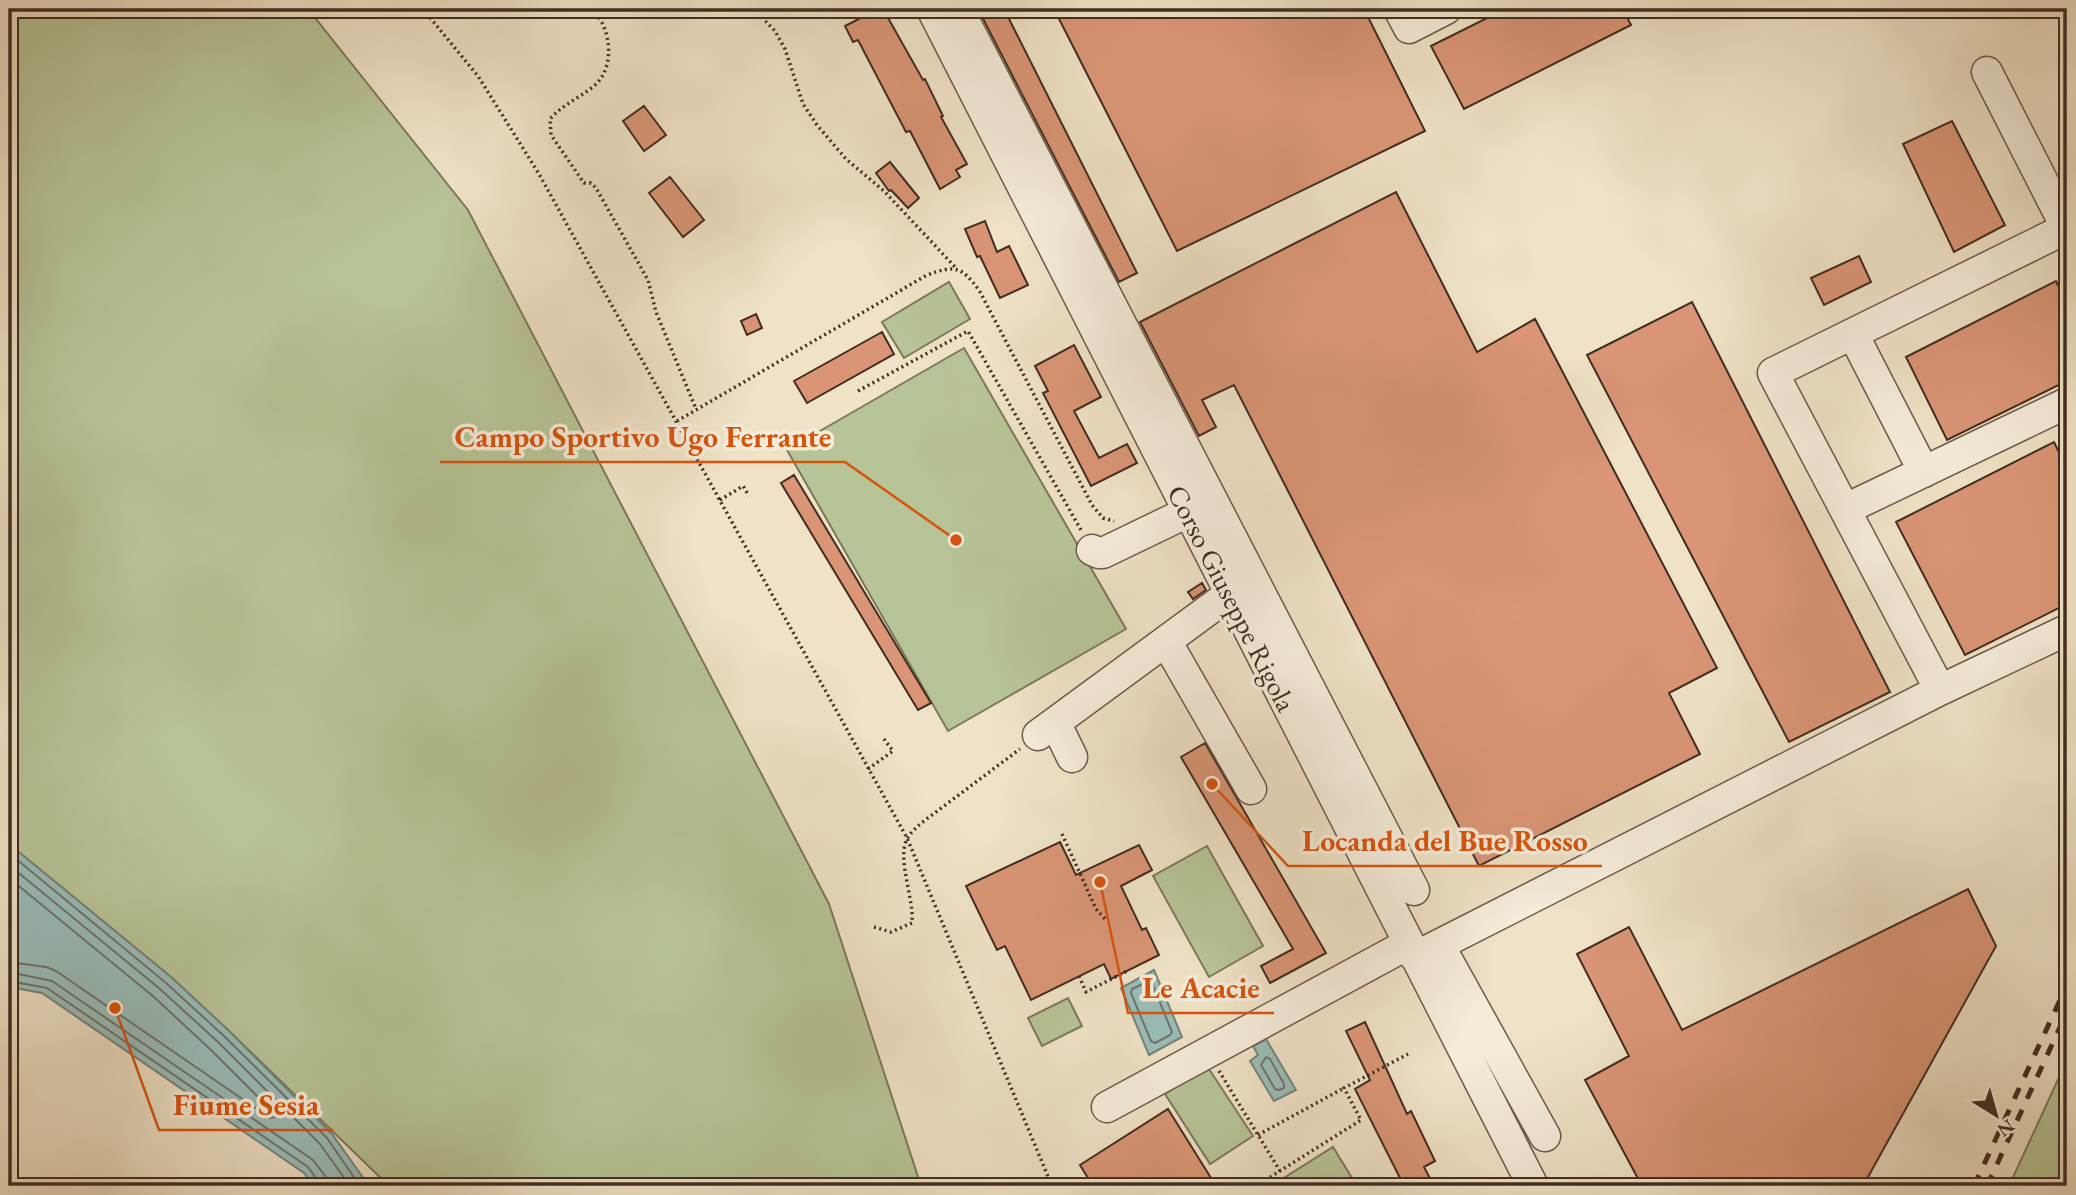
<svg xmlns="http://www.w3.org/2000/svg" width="2076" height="1195" font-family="'EB Garamond',serif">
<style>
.green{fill:#b7c497;stroke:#7c785c;stroke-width:2}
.water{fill:#9abdb9;stroke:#77837c;stroke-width:2}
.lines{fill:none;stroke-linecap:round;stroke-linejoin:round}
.shore{stroke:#6e746d;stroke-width:2}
.building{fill:#d99575;stroke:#422c21;stroke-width:2}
.minor-casing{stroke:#6d5a4a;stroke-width:33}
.path{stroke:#422c21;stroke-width:3.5;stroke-dasharray:2 3.5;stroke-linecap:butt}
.minor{stroke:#f5ecda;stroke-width:30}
.rail{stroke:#422c21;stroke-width:5;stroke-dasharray:12 12;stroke-linecap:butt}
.labels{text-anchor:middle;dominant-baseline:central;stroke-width:7;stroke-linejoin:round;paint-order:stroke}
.street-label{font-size:28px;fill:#422c21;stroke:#f5ecda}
.leader{fill:none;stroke:#d7540e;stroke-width:2.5}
.callout-dot{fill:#d7540e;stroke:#f5ecda;stroke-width:2.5}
.callout-label{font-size:30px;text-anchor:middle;font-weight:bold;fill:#d7540e;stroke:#f5ecda;stroke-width:7;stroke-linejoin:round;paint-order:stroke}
</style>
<rect width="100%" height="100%" fill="#efe2c6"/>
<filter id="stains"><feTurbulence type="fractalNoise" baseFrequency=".00286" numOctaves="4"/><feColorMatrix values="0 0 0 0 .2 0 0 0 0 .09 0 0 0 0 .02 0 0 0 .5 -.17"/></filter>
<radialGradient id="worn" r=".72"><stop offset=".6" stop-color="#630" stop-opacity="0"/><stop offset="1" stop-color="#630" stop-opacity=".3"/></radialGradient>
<path class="green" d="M 9,9 L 308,9 L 468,210 L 829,904 L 921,1186 L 389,1186 L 229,1031 L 171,977 L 9,844 Z
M 949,282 L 970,319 L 904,358 L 882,322 Z
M 964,348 L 1126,629 L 948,731 L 787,450 Z
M 1207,846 L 1263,946 L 1209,977 L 1153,876 Z
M 1068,998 L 1082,1026 L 1042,1046 L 1028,1018 Z
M 2067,1060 L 2067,1186 L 2009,1186 Z
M 1207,1066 L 1253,1136 L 1210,1164 L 1165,1094 Z
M 1333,1147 L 1357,1186 L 1271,1186 Z"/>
<path class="water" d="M 9,844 L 171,977 L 229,1031 L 332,1134 L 369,1186 L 314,1186 L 304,1173 L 42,993 L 9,987 Z
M 1154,970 L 1182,1037 L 1149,1055 L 1121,988 Z
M 1266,1039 L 1296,1090 L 1274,1101 L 1250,1061 L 1258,1055 L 1253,1046 Z"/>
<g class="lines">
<path class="shore" d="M 9,853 L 166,983 L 224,1036 L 327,1138 L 360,1186
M 9,865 L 160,989 L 218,1042 L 320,1144 L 350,1186
M 9,878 L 154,997 L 211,1050 L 274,1113 L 275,1117 L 270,1118 L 56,971 L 46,967 L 9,962
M 9,972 L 52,981 L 313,1160 L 326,1177 L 328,1186
M 9,981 L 47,988 L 308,1167 L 318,1181 L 319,1186
M 1147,982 L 1152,983 L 1172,1032 L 1170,1035 L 1155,1043 L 1151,1041 L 1131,993 L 1132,989 Z
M 1266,1057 L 1270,1059 L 1284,1084 L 1284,1088 L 1279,1090 L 1275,1089 L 1261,1065 Z"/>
</g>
<path class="building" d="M 878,9 L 883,9 L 923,80 L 925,79 L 943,116 L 941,117 L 967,164 L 956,170 L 960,177 L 940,189 L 910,131 L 906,132 L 858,40 L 853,42 L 845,26 Z
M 978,9 L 1004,9 L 1137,273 L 1119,282 Z
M 1054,9 L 1364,9 L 1425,131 L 1177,251 Z
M 1505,9 L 1623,9 L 1631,25 L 1464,109 L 1431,46 Z
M 644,106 L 666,135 L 644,151 L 623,121 Z
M 1952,121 L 2005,225 L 1954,252 L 1903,144 Z
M 890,162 L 919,198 L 908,208 L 891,190 L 889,191 L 876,173 Z
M 670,177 L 704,220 L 683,237 L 649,193 Z
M 1396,192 L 1477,352 L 1535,319 L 1717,668 L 1669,693 L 1700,754 L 1479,866 L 1234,385 L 1202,400 L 1216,427 L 1199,436 L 1140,322 Z
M 985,221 L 997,252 L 1009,246 L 1028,285 L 1000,298 L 980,256 L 977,257 L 965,229 Z
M 1859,256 L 1871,282 L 1824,305 L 1811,278 Z
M 2056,281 L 2067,304 L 2067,381 L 1947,440 L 1906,357 Z
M 1692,302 L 1890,692 L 1789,742 L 1587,355 Z
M 756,314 L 762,328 L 747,335 L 741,321 Z
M 882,332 L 894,354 L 807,403 L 794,381 Z
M 1074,345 L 1101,397 L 1074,411 L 1099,458 L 1127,444 L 1137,463 L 1091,486 L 1043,393 L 1048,391 L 1035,366 Z
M 2054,442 L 2067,469 L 2067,604 L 1965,655 L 1896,522 Z
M 794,475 L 931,703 L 918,710 L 781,483 Z
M 1202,583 L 1206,590 L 1193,599 L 1188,592 Z
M 1205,743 L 1326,953 L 1270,983 L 1261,966 L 1293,949 L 1181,757 Z
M 1060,842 L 1076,875 L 1139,845 L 1152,870 L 1121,886 L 1142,930 L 1146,928 L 1159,955 L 1111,979 L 1104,964 L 1031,1000 L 1005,946 L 997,950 L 966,886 Z
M 1968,889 L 1996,946 L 1863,1186 L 1642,1186 L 1585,1080 L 1629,1056 L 1577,954 L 1629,927 L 1682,1030 Z
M 1365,1022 L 1407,1114 L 1411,1111 L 1435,1161 L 1424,1167 L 1434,1186 L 1404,1186 L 1355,1089 L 1370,1080 L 1346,1031 Z
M 1168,1109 L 1216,1186 L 1093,1186 L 1080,1165 Z"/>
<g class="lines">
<defs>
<path id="minor" d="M 932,9 L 1533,1186
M 958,9 L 1414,890
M 1399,9 L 1409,28 L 1446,9
M 1987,72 L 2067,229
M 1853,334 L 1924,472
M 1846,509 L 2067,403
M 1092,550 L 1099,553 L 1103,553 L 1188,512
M 1166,641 L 1251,789
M 1940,690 L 1773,373 L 2067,228
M 1056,724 L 1072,757
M 1038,735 L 1230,594
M 1439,945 L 1545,1136
M 1415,957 L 1940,690 L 2067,630
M 1107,1107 L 1408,944"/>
</defs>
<use href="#minor" class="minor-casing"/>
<path class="path" d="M 423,9 L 478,76 L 539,174 L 907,838 L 1052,1186
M 592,9 C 611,27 616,66 595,85 C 580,98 563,104 550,119 L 551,135 L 584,183 L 591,183 L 596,188 L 648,280 L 656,312 L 696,409
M 754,9 L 775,31 L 785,49 L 803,104 L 817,125 L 846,159 L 884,191 L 956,268
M 858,391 L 968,331 L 1081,530
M 677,421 L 927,275 C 955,265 961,266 979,290 L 1092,505 L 1103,518 L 1114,521
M 720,500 L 743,486 L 749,496
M 868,769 L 893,751 L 884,739
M 1062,834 L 1096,909 L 1105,919
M 874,927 L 891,932 L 912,923 C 914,898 898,863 906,841 C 909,834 915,829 920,824 L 1020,749
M 1079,976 L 1086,992 L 1129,970
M 1219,1071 L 1280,1171
M 1258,1135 L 1344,1088
M 1256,1186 L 1361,1120 L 1344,1088 L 1408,1054"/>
<use href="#minor" class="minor"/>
<path class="rail" d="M 1974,1186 L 2067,985
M 1987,1186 L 2067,1012"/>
</g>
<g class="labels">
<g class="street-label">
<text transform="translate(1232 598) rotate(63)">Corso Giuseppe Rigola</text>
</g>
</g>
<path class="leader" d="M956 540L845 462H440M1212 784L1288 866H1602M1100 882L1128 1013H1274M115 1008L159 1130H333"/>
<g class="callout-dot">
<circle cx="956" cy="540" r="7"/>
<circle cx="1212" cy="784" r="7"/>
<circle cx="1100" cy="882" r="7"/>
<circle cx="115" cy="1008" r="7"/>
</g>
<g class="callout-label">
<text x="643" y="447">Campo Sportivo Ugo Ferrante</text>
<text x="1445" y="851">Locanda del Bue Rosso</text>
<text x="1201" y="998">Le Acacie</text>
<text x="246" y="1115">Fiume Sesia</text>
</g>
<rect width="2076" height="1195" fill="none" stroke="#efe2c6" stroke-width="35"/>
<rect x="10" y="10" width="2055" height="1174" fill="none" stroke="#422c21" stroke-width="3.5"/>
<rect x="18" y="18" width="2041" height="1160" fill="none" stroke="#422c21" stroke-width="2"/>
<g transform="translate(1996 1115) rotate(143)" stroke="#f5ecda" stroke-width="5" paint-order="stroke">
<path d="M0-5L12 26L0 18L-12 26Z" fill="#422c21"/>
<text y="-10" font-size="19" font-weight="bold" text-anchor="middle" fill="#422c21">N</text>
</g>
<rect width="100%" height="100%" filter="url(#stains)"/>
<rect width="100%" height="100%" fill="url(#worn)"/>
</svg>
